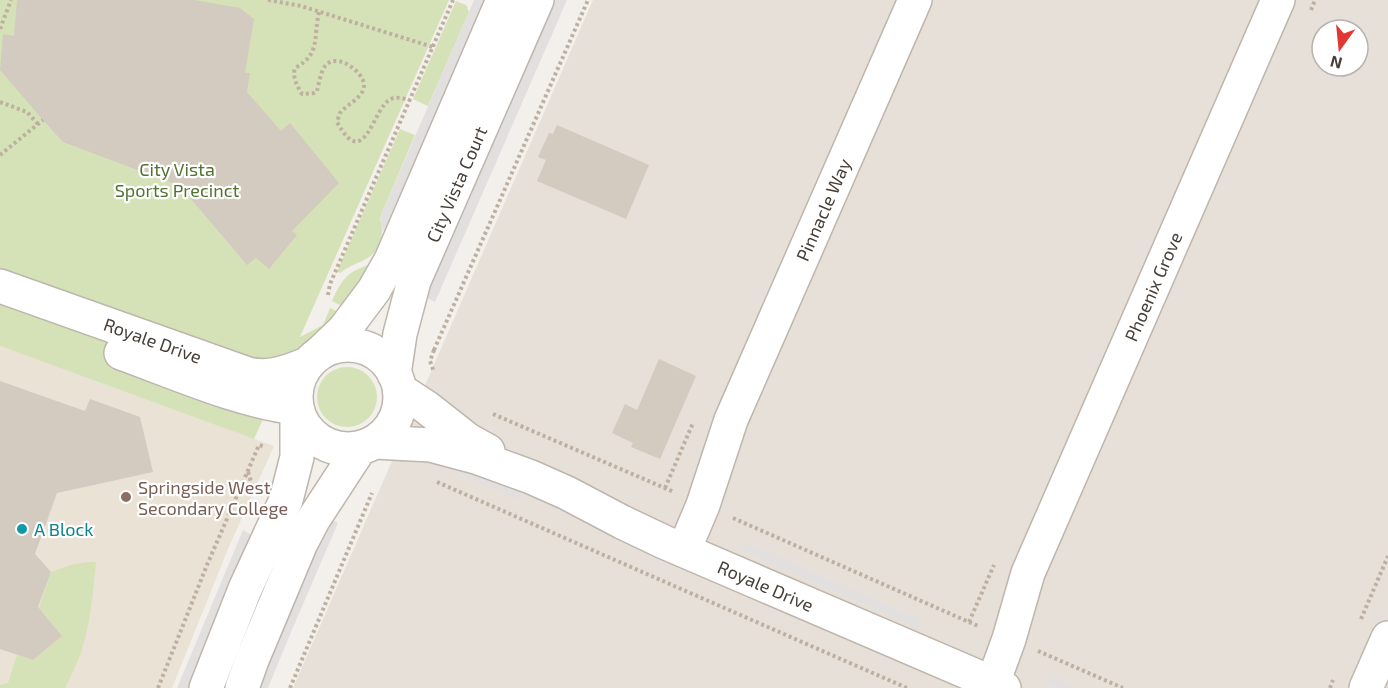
<svg xmlns="http://www.w3.org/2000/svg" width="1388" height="688" font-family="'Exo 2',sans-serif">
<style>
.residential{fill:#e6e0d9;fill-rule:evenodd}
.education{fill:#eae2d5}
.green{fill:#d5e2b7}
.parking{fill:#e2e0de}
.building{fill:#d3cac0}
.lines{fill:none;stroke-linecap:round;stroke-linejoin:round}
.minor-casing{stroke:#beb6ad;stroke-width:36}
.path{stroke:#beb0a0;stroke-width:4;stroke-dasharray:3 3;stroke-linecap:butt}
.minor{stroke:#fff;stroke-width:33}
.education-dot{fill:#8d6e63;stroke:#fff;stroke-width:2}
.culture-dot{fill:#0f9aa8;stroke:#fff;stroke-width:2}
.labels{text-anchor:middle;dominant-baseline:central;stroke-width:4.5;stroke-linejoin:round;paint-order:stroke}
.park-label{font-size:18px;fill:#527232;stroke:#fff}
.street-label{font-size:18px;fill:#463f39;stroke:#fff}
.education-label{font-size:18px;fill:#785e54;stroke:#fff;text-anchor:start}
.culture-label{font-size:18px;fill:#0d838f;stroke:#fff;text-anchor:start}
</style>
<rect width="100%" height="100%" fill="#f3efea"/>
<path class="residential" d="M 593,0 L 1388,0 L 1388,688 L 293,688 ZM 1322,30 L 1358,30 L 1358,66 L 1322,66 Z"/>
<path class="education" d="M 0,346 L 274,446 L 228,549 L 172,688 L 0,688 Z"/>
<path class="green" d="M 0,0 L 449,0 L 300,337 L 323,325 L 330,308 L 339,312 L 313,341 L 292,355 L 254,439 L 0,346 Z
M 456,1 L 466,5 L 469,12 L 428,106 L 413,99 Z
M 400,129 L 415,135 L 381,215 C 379,222 383,227 382,233 C 376,264 361,257 340,273 L 337,272 Z
M 376,262 L 344,307 L 332,301 C 344,274 349,272 376,262 Z
M317 397a30 30 0 1 1 60 0a30 30 0 1 1-60 0Z
M 91,562 L 96,562 C 93,591 91,621 82,649 C 78,663 71,675 65,688 L 0,688 L 0,685 L 8,683 L 17,655 L 33,660 L 62,636 L 39,608 L 51,572 L 74,564 Z"/>
<path class="parking" d="M 474,0 L 487,0 L 385,234 L 381,225 L 381,215 Z
M 554,0 L 567,0 L 435,302 L 425,297 Z
M 450,459 L 522,491 L 518,500 L 459,474 Z
M 330,519 L 338,523 L 291,632 L 268,688 L 256,688 L 308,562 Z
M 243,530 L 253,536 L 205,647 L 189,688 L 177,688 Z
M 749,545 L 755,546 L 915,617 L 920,620 L 925,631 L 734,548 Z
M 1057,678 L 1079,688 L 1057,688 L 1041,681 Z"/>
<path class="building" d="M 17,0 L 194,0 L 240,8 L 254,19 L 245,73 L 250,73 L 247,92 L 281,131 L 290,123 L 339,183 L 292,231 L 297,235 L 269,269 L 256,258 L 247,265 L 180,186 L 63,142 L 43,120 L 0,70 L 3,34 L 14,36 Z
M 557,125 L 649,165 L 626,219 L 537,181 L 546,160 L 538,157 L 549,133 L 553,134 Z
M 659,359 L 696,376 L 660,459 L 631,447 L 633,443 L 612,433 L 625,404 L 637,410 Z
M 0,381 L 85,411 L 90,399 L 140,417 L 153,472 L 57,493 L 35,554 L 51,572 L 38,607 L 62,636 L 33,660 L 0,649 Z"/>
<g class="lines">
<defs>
<g id="minor">
<path id="s1" d="M 0,286 L 248,374 C 270,379 287,372 307,364"/>
<circle cx="348" cy="397" r="52"/>
<path d="M 121,353 C 179,374 236,400 296,408"/>
<path d="M 320,353 L 344,330 L 374,290 L 391,260 L 503,0"/>
<path id="s2" d="M 394,374 L 400,334 L 414,281 L 537,0"/>
<path d="M 400,390 L 426,407 L 468,440 L 488,451"/>
<path id="s3" d="M 375,442 L 431,445 L 476,457 L 531,477 L 567,493 L 622,522 L 664,542 L 1004,688"/>
<path id="s4" d="M 684,550 L 703,505 L 731,420 L 915,0"/>
<path id="s5" d="M 993,683 L 1009,639 L 1028,573 L 1278,0"/>
<path d="M 206,688 L 245,589 L 286,500 L 297,457 L 297,411"/>
<path d="M 242,688 L 252,660 L 301,543 L 313,520 L 360,448"/>
<path d="M 1366,688 L 1388,638"/>
</g>
</defs>
<use href="#minor" class="minor-casing"/>
<path class="path" d="M 268,0 L 301,6 L 433,47
M 1311,10 L 1315,0
M 319,12 C 313,38 321,54 295,68 C 292,77 297,86 302,94 L 314,93 L 317,91 C 319,83 321,69 327,64 C 339,54 362,71 364,84 C 365,97 347,104 340,113 C 339,115 338,119 337,122 C 365,174 373,106 391,99 C 397,96 404,99 410,100
M 0,29 L 11,0
M 0,102 L 27,112 L 38,124
M 0,155 L 43,120
M 328,295 L 330,284 L 453,0
M 434,350 L 430,361 L 434,372
M 434,350 L 588,0
M 493,414 L 674,492
M 248,472 L 254,491
M 437,482 L 907,688
M 665,488 L 693,423
M 733,518 L 978,626
M 1361,619 L 1388,556
M 969,622 L 994,565
M 1038,651 L 1123,688
M 158,688 L 207,565 L 259,445 L 265,447
M 290,688 L 372,493
M 1330,688 L 1333,680"/>
<use href="#minor" class="minor"/>
</g>
<circle class="education-dot" cx="126" cy="497" r="6"/>
<circle class="culture-dot" cx="22" cy="529" r="6"/>
<g class="labels">
<g class="park-label">
<text x="177" y="169">City Vista<tspan x="177" dy="21">Sports Precinct</tspan></text>
</g>
<g class="street-label">
<text stroke="none"><textPath href="#s2" startOffset="201">City Vista Court</textPath></text>
<text stroke="none"><textPath href="#s4" startOffset="368">Pinnacle Way</textPath></text>
<text stroke="none"><textPath href="#s5" startOffset="428">Phoenix Grove</textPath></text>
<text stroke="none"><textPath href="#s1" startOffset="162">Royale Drive</textPath></text>
<text stroke="none"><textPath href="#s3" startOffset="420">Royale Drive</textPath></text>
</g>
<g class="education-label">
<text x="138" y="487">Springside West<tspan x="138" dy="21">Secondary College</tspan></text>
</g>
<g class="culture-label">
<text x="34" y="529">A Block</text>
</g>
</g>
<g transform="translate(1340 48) rotate(195)"><circle r="28" fill="#ffffff" stroke="#b5b2b0" stroke-width="1.5"/>
<path d="M0-4.5L10 22L0 15L-10 22Z" fill="#e23632"/>
<text y="-9" font-size="16" font-weight="bold" text-anchor="middle" fill="#463f39">N</text>
</g>
</svg>
